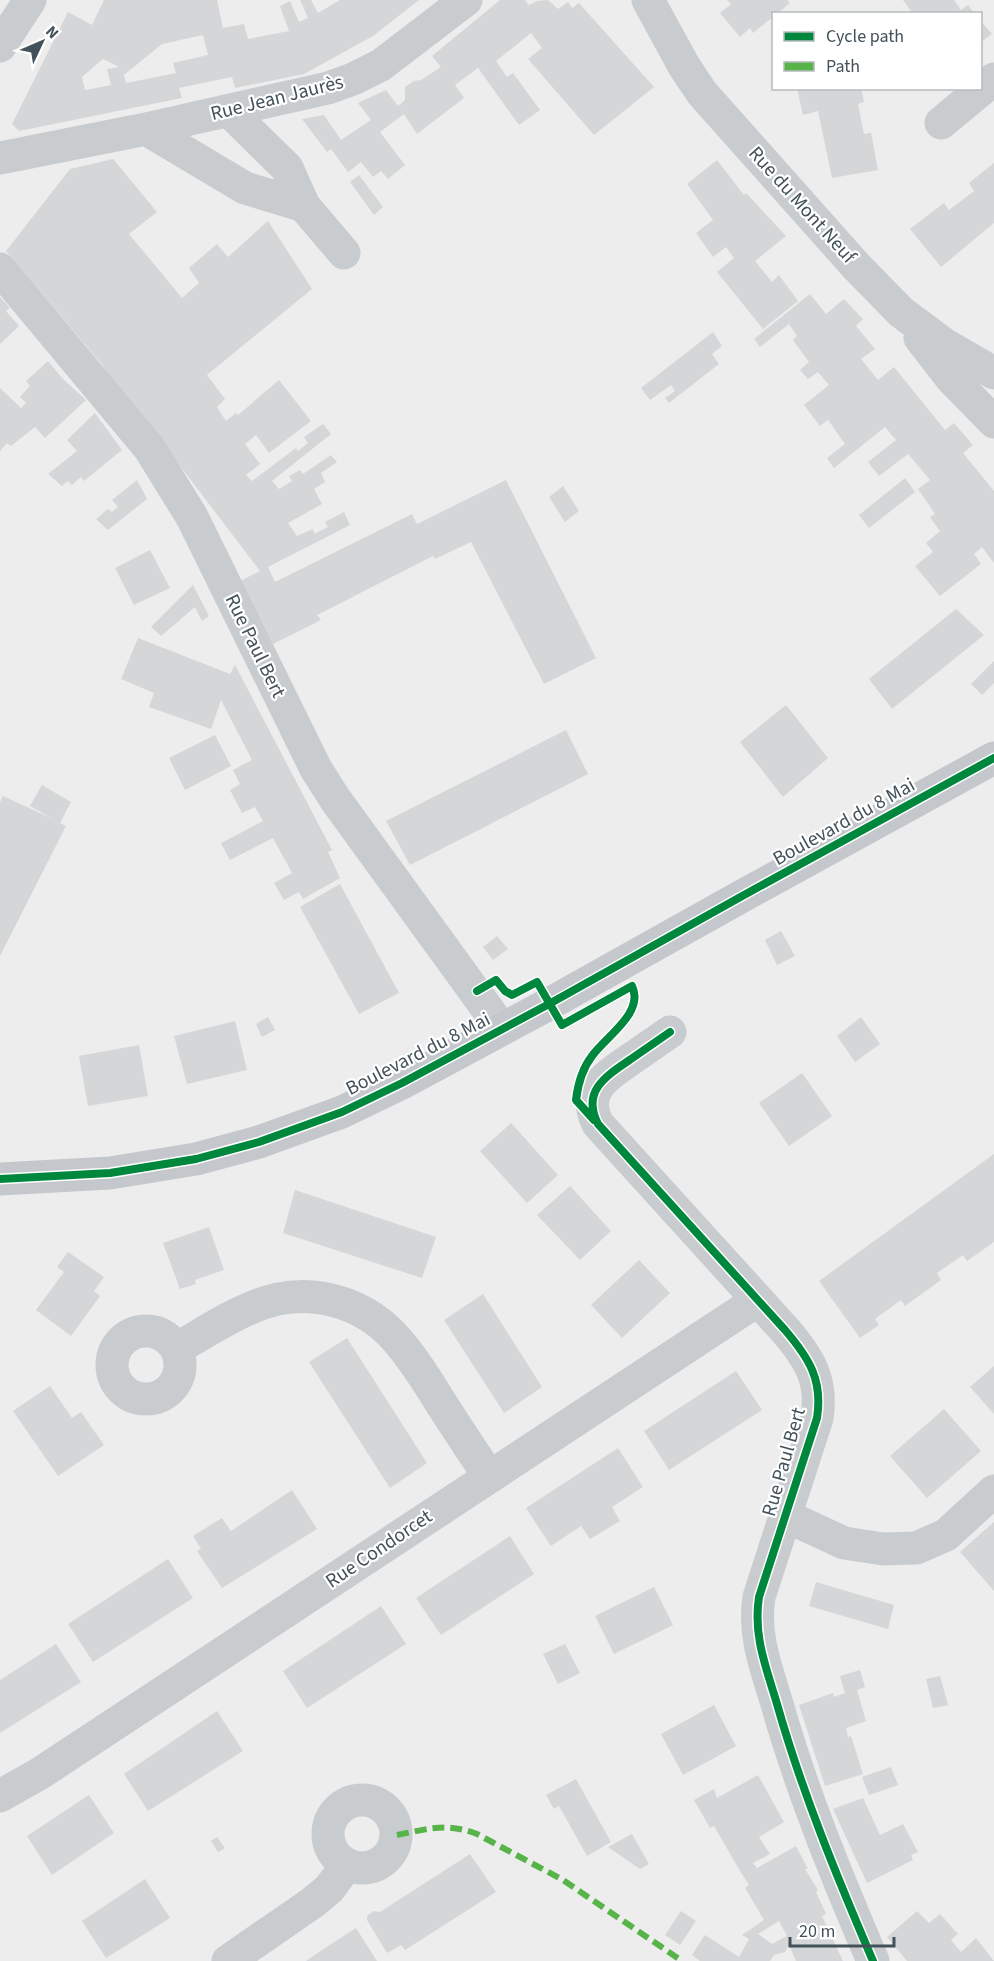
<svg xmlns="http://www.w3.org/2000/svg" width="994" height="1961" font-family="'Source Sans 3',sans-serif">
<style>
.building{fill:#d5d6d7;fill-rule:evenodd}
.lines{fill:none;stroke-linecap:round;stroke-linejoin:round}
.minor{stroke:#c9ccce;stroke-width:33}
.major{stroke:#c4c8cc;stroke-width:33}
.quiet{stroke:#57b448;stroke-width:6;stroke-dasharray:12 6;stroke-linecap:butt}
.cycleway-casing{stroke:#fff;stroke-width:11}
.cycleway{stroke:#00873e;stroke-width:8}
.labels{text-anchor:middle;dominant-baseline:central;stroke-width:4.5;stroke-linejoin:round;paint-order:stroke}
.street-label{font-size:20px;fill:#43525a;stroke:#fff}
</style>
<rect width="100%" height="100%" fill="#eeeded"/>
<path class="building" d="M 104,0 L 217,0 L 223,28 L 244,24 L 248,39 L 289,31 L 280,6 L 290,1 L 299,22 L 308,18 L 300,0 L 311,0 L 318,13 L 340,0 L 419,0 L 373,36 L 304,74 L 235,88 L 232,77 L 179,88 L 182,98 L 19,131 L 12,124 L 68,12 L 92,25 ZM 203,35 L 208,55 L 173,63 L 176,73 L 126,83 L 124,75 L 162,44 ZM 103,59 L 119,67 L 107,69 L 111,85 L 85,90 L 82,77 Z
M 500,0 L 525,0 L 529,5 L 537,1 L 548,0 L 558,9 L 568,2 L 572,8 L 579,3 L 654,87 L 594,135 L 528,59 L 542,48 L 531,33 L 496,61 L 507,77 L 513,73 L 540,110 L 519,125 L 478,68 L 455,85 L 464,98 L 417,134 L 404,114 L 380,132 L 405,165 L 388,179 L 381,171 L 373,177 L 361,162 L 348,172 L 331,149 L 327,152 L 302,119 L 324,115 L 341,140 L 371,120 L 358,103 L 386,90 L 398,106 L 405,100 L 405,87 L 414,81 L 421,80 L 441,67 L 432,56 Z
M 727,0 L 787,0 L 790,3 L 777,14 L 774,14 L 774,16 L 753,33 L 750,28 L 740,37 L 720,13 L 731,4 Z
M 903,0 L 954,0 L 961,10 L 968,5 L 975,14 L 913,14 Z
M 980,20 L 992,34 L 980,43 Z
M 797,88 L 861,88 L 864,102 L 858,104 L 864,134 L 871,133 L 878,170 L 832,178 L 818,111 L 803,115 Z
M 113,159 L 157,212 L 129,234 L 182,298 L 199,283 L 189,268 L 217,244 L 228,257 L 268,221 L 312,289 L 207,375 L 225,399 L 217,407 L 226,421 L 236,413 L 238,415 L 279,380 L 311,421 L 269,453 L 256,435 L 245,444 L 260,464 L 246,475 L 252,481 L 296,448 L 298,451 L 308,443 L 304,437 L 323,424 L 331,434 L 272,481 L 279,489 L 292,481 L 289,476 L 300,470 L 303,474 L 331,455 L 337,462 L 321,473 L 325,482 L 314,489 L 322,504 L 288,523 L 297,536 L 313,529 L 314,534 L 328,527 L 325,522 L 344,512 L 350,525 L 268,567 L 275,582 L 412,514 L 417,524 L 506,480 L 596,658 L 544,684 L 471,542 L 435,559 L 433,556 L 317,615 L 321,620 L 273,644 L 240,581 L 260,571 L 171,454 L 101,369 L 104,367 L 6,251 L 70,169 Z
M 717,160 L 744,195 L 746,193 L 786,236 L 755,261 L 772,282 L 779,275 L 798,301 L 763,329 L 717,272 L 734,258 L 726,247 L 713,257 L 696,233 L 713,220 L 687,184 Z
M 994,163 L 994,223 L 941,267 L 910,229 L 944,203 L 949,210 L 974,191 L 969,183 Z
M 359,175 L 383,207 L 374,215 L 350,182 Z
M 810,294 L 826,314 L 844,299 L 863,319 L 856,326 L 875,349 L 861,359 L 878,380 L 894,367 L 945,430 L 954,423 L 973,445 L 963,453 L 994,491 L 994,563 L 982,547 L 974,554 L 981,564 L 940,596 L 915,566 L 933,552 L 926,543 L 940,531 L 930,517 L 935,514 L 918,489 L 930,480 L 908,454 L 879,476 L 868,462 L 896,440 L 885,427 L 834,468 L 827,458 L 845,444 L 828,420 L 820,426 L 804,405 L 829,385 L 818,372 L 808,379 L 800,370 L 809,362 L 793,340 L 797,336 L 789,324 L 760,347 L 754,339 Z
M 0,297 L 10,308 L 6,311 L 19,326 L 0,344 Z
M 713,332 L 722,346 L 712,354 L 719,364 L 669,403 L 665,398 L 675,391 L 671,385 L 650,400 L 641,388 Z
M 48,361 L 63,379 L 86,400 L 45,438 L 35,427 L 11,446 L 7,443 L 0,451 L 0,388 L 21,408 L 26,403 L 20,397 L 30,386 L 26,381 Z
M 95,413 L 122,450 L 84,481 L 81,477 L 72,485 L 68,481 L 62,486 L 48,474 L 77,451 L 67,440 Z
M 905,478 L 915,492 L 869,528 L 859,515 Z
M 137,480 L 147,499 L 108,530 L 96,519 L 108,509 L 112,512 L 118,507 L 112,500 Z
M 563,486 L 579,511 L 565,522 L 549,497 Z
M 150,550 L 170,588 L 134,605 L 115,568 Z
M 193,585 L 209,616 L 202,621 L 195,607 L 161,636 L 151,627 Z
M 956,609 L 984,635 L 892,709 L 869,679 Z
M 138,638 L 230,674 L 235,665 L 332,850 L 328,852 L 340,878 L 303,899 L 299,892 L 284,900 L 274,883 L 292,873 L 273,838 L 230,860 L 221,843 L 263,821 L 255,807 L 242,813 L 230,790 L 240,784 L 233,770 L 252,760 L 221,700 L 211,729 L 149,707 L 154,693 L 121,679 Z
M 994,661 L 994,683 L 982,695 L 971,684 Z
M 786,705 L 828,758 L 783,797 L 740,742 Z
M 566,730 L 588,774 L 410,865 L 386,821 Z
M 215,735 L 231,766 L 185,790 L 169,758 Z
M 42,785 L 71,802 L 60,823 L 66,826 L 0,956 L 0,802 L 3,796 L 53,819 L 30,806 Z
M 340,884 L 399,993 L 359,1014 L 300,907 Z
M 781,931 L 795,956 L 777,965 L 765,940 Z
M 497,936 L 508,949 L 493,960 L 483,947 Z
M 268,1017 L 275,1030 L 262,1037 L 256,1024 Z
M 861,1017 L 880,1044 L 855,1062 L 837,1036 Z
M 235,1021 L 247,1070 L 187,1084 L 174,1036 Z
M 139,1045 L 148,1096 L 88,1106 L 79,1056 Z
M 802,1073 L 832,1116 L 789,1146 L 759,1103 Z
M 511,1123 L 558,1175 L 527,1203 L 480,1151 Z
M 994,1154 L 994,1242 L 967,1261 L 963,1255 L 937,1273 L 941,1280 L 905,1306 L 901,1300 L 875,1319 L 879,1325 L 860,1338 L 819,1281 Z
M 570,1186 L 611,1231 L 580,1260 L 537,1215 Z
M 295,1190 L 436,1237 L 422,1278 L 283,1233 Z
M 209,1227 L 224,1270 L 195,1280 L 196,1284 L 180,1289 L 163,1243 Z
M 68,1252 L 104,1277 L 94,1291 L 100,1296 L 71,1336 L 36,1310 L 64,1272 L 57,1267 Z
M 639,1260 L 670,1293 L 622,1338 L 591,1305 Z
M 483,1294 L 542,1387 L 504,1413 L 444,1320 Z
M 347,1338 L 427,1463 L 390,1488 L 309,1362 Z
M 994,1366 L 994,1414 L 970,1387 Z
M 736,1371 L 762,1410 L 669,1470 L 644,1431 Z
M 50,1386 L 72,1418 L 81,1412 L 104,1445 L 58,1476 L 13,1411 Z
M 944,1409 L 981,1451 L 927,1498 L 890,1456 Z
M 618,1448 L 643,1487 L 612,1507 L 620,1521 L 590,1539 L 581,1526 L 551,1546 L 526,1508 Z
M 292,1490 L 317,1529 L 222,1588 L 197,1551 L 201,1549 L 193,1536 L 222,1518 L 231,1531 Z
M 994,1522 L 994,1591 L 960,1552 Z
M 510,1536 L 534,1574 L 441,1635 L 416,1598 Z
M 168,1559 L 193,1598 L 93,1662 L 68,1624 Z
M 816,1582 L 894,1605 L 888,1629 L 809,1606 Z
M 654,1587 L 673,1625 L 614,1654 L 595,1616 Z
M 381,1606 L 406,1644 L 307,1708 L 283,1671 Z
M 56,1644 L 81,1682 L 0,1733 L 0,1680 Z
M 565,1644 L 580,1673 L 558,1684 L 543,1654 Z
M 860,1670 L 865,1687 L 857,1690 L 866,1721 L 846,1728 L 848,1737 L 851,1736 L 863,1774 L 825,1786 L 799,1705 L 833,1693 L 834,1697 L 845,1693 L 840,1676 Z
M 940,1676 L 948,1705 L 933,1708 L 926,1679 Z
M 714,1705 L 736,1746 L 683,1775 L 661,1734 Z
M 217,1711 L 243,1751 L 148,1811 L 124,1774 Z
M 891,1767 L 898,1785 L 869,1795 L 862,1777 Z
M 758,1775 L 784,1822 L 759,1837 L 770,1854 L 753,1863 L 757,1868 L 796,1846 L 808,1869 L 805,1869 L 818,1890 L 816,1892 L 826,1914 L 822,1916 L 843,1961 L 796,1961 L 789,1945 L 785,1952 L 774,1955 L 770,1961 L 700,1961 L 692,1955 L 705,1935 L 739,1957 L 749,1939 L 742,1935 L 764,1920 L 745,1888 L 749,1885 L 740,1871 L 714,1826 L 710,1828 L 694,1800 L 714,1789 L 717,1798 ZM 779,1921 L 787,1936 L 772,1944 L 758,1934 Z
M 576,1779 L 611,1842 L 587,1856 L 559,1806 L 554,1809 L 546,1795 Z
M 89,1795 L 114,1833 L 52,1875 L 27,1836 Z
M 863,1798 L 880,1835 L 903,1824 L 918,1852 L 911,1855 L 913,1860 L 867,1883 L 833,1809 Z
M 632,1834 L 649,1864 L 640,1869 L 608,1847 Z
M 217,1837 L 225,1848 L 218,1852 L 211,1841 Z
M 470,1854 L 496,1892 L 405,1950 L 401,1945 L 387,1953 L 367,1920 L 367,1916 L 374,1911 L 380,1912 Z
M 145,1879 L 170,1918 L 106,1958 L 82,1921 Z
M 681,1911 L 696,1921 L 680,1945 L 665,1935 Z
M 917,1911 L 929,1923 L 940,1914 L 958,1934 L 951,1940 L 961,1952 L 976,1938 L 994,1961 L 907,1961 L 887,1937 Z
M 356,1928 L 377,1961 L 306,1961 L 325,1948 Z"/>
<g class="lines">
<path class="minor" d="M 648,0 L 684,66 L 702,93 L 856,266 L 901,312 L 944,344 L 994,373
M 0,46 L 30,0
M 941,123 L 994,79
M 146,129 L 245,188 L 304,206 L 287,168 L 229,111
M 0,158 L 146,129 L 328,88 L 353,79 L 381,65 L 466,0
M 304,206 L 344,253
M 0,269 L 150,449 L 192,517 L 316,769 L 335,799 L 502,1029
M 920,338 L 951,378 L 994,422
M 670,1032 C 657,1041 644,1050 631,1059 C 606,1076 581,1091 598,1124 L 785,1330 C 809,1358 823,1380 817,1418 L 759,1597 C 753,1636 766,1667 777,1704 C 802,1792 837,1877 873,1961
M112 1365a34 34 0 1 1 68 0a34 34 0 1 1-68 0Z
M 176,1349 C 208,1331 242,1307 278,1299 C 322,1290 368,1306 397,1340 C 413,1358 426,1379 439,1400 C 455,1425 472,1451 489,1476
M 786,1516 L 844,1543 L 883,1549 L 916,1548 L 946,1535 L 994,1491
M 0,1796 L 39,1774 L 758,1300
M328 1834a34 34 0 1 1 68 0a34 34 0 1 1-68 0Z
M 228,1961 L 312,1903 L 329,1889 L 347,1865"/>
<path class="major" d="M 0,1179 L 110,1173 L 196,1159 L 259,1142 L 342,1112 L 402,1083 L 549,1004 L 744,895 L 994,758"/>
<path class="quiet" d="M 397,1835 C 429,1829 445,1822 477,1834 L 563,1880 L 682,1961"/>
<defs>
<path id="cycleway" d="M 477,991 L 496,980 L 505,991 L 512,995 L 537,982 L 562,1025 L 632,986 C 645,1013 605,1037 592,1056 C 582,1069 578,1083 576,1100 L 594,1120
M 670,1032 C 657,1041 644,1050 631,1059 C 606,1076 581,1091 598,1124 L 785,1330 C 809,1358 823,1380 817,1418 L 759,1597 C 753,1636 766,1667 777,1704 C 802,1792 837,1877 873,1961
M 0,1179 L 110,1173 L 196,1159 L 259,1142 L 342,1112 L 402,1083 L 549,1004 L 744,895 L 994,758"/>
</defs>
<use href="#cycleway" class="cycleway-casing"/>
<use href="#cycleway" class="cycleway"/>
</g>
<g class="labels">
<g class="street-label">
<text transform="translate(277 98) rotate(-14)">Rue Jean Jaurès</text>
<text transform="translate(802 205) rotate(48)">Rue du Mont Neuf</text>
<text transform="translate(255 646) rotate(64)">Rue Paul Bert</text>
<text transform="translate(844 822) rotate(-29)">Boulevard du 8 Mai</text>
<text transform="translate(418 1054) rotate(-27)">Boulevard du 8 Mai</text>
<text transform="translate(784 1462) rotate(-74)">Rue Paul Bert</text>
<text transform="translate(379 1549) rotate(-34)">Rue Condorcet</text>
</g>
</g>
<rect x="772" y="12" width="210" height="78" fill="#ffffff" stroke="#b4babd" stroke-width="1.5"/>
<rect x="784" y="32" width="30" height="9" fill="#00873e" stroke="#b4babd" stroke-width="1.5"/>
<text x="826" y="42" font-size="18" fill="#43525a">Cycle path</text>
<rect x="784" y="62" width="30" height="9" fill="#57b448" stroke="#b4babd" stroke-width="1.5"/>
<text x="826" y="72" font-size="18" fill="#43525a">Path</text>
<g transform="translate(42 42) rotate(46)" stroke="#ffffff" stroke-width="4.5" paint-order="stroke">
<path d="M0-4.5L10 22L0 15L-10 22Z" fill="#43525a"/>
<text y="-9" font-size="16" font-weight="bold" text-anchor="middle" fill="#43525a">N</text>
</g>
<path d="M790 1937v9h104v-9" fill="none" stroke="#43525a" stroke-width="3"/>
<text x="799" y="1937" font-size="18" fill="#43525a" stroke="#ffffff" stroke-width="4.5" paint-order="stroke">20 m</text>
</svg>
